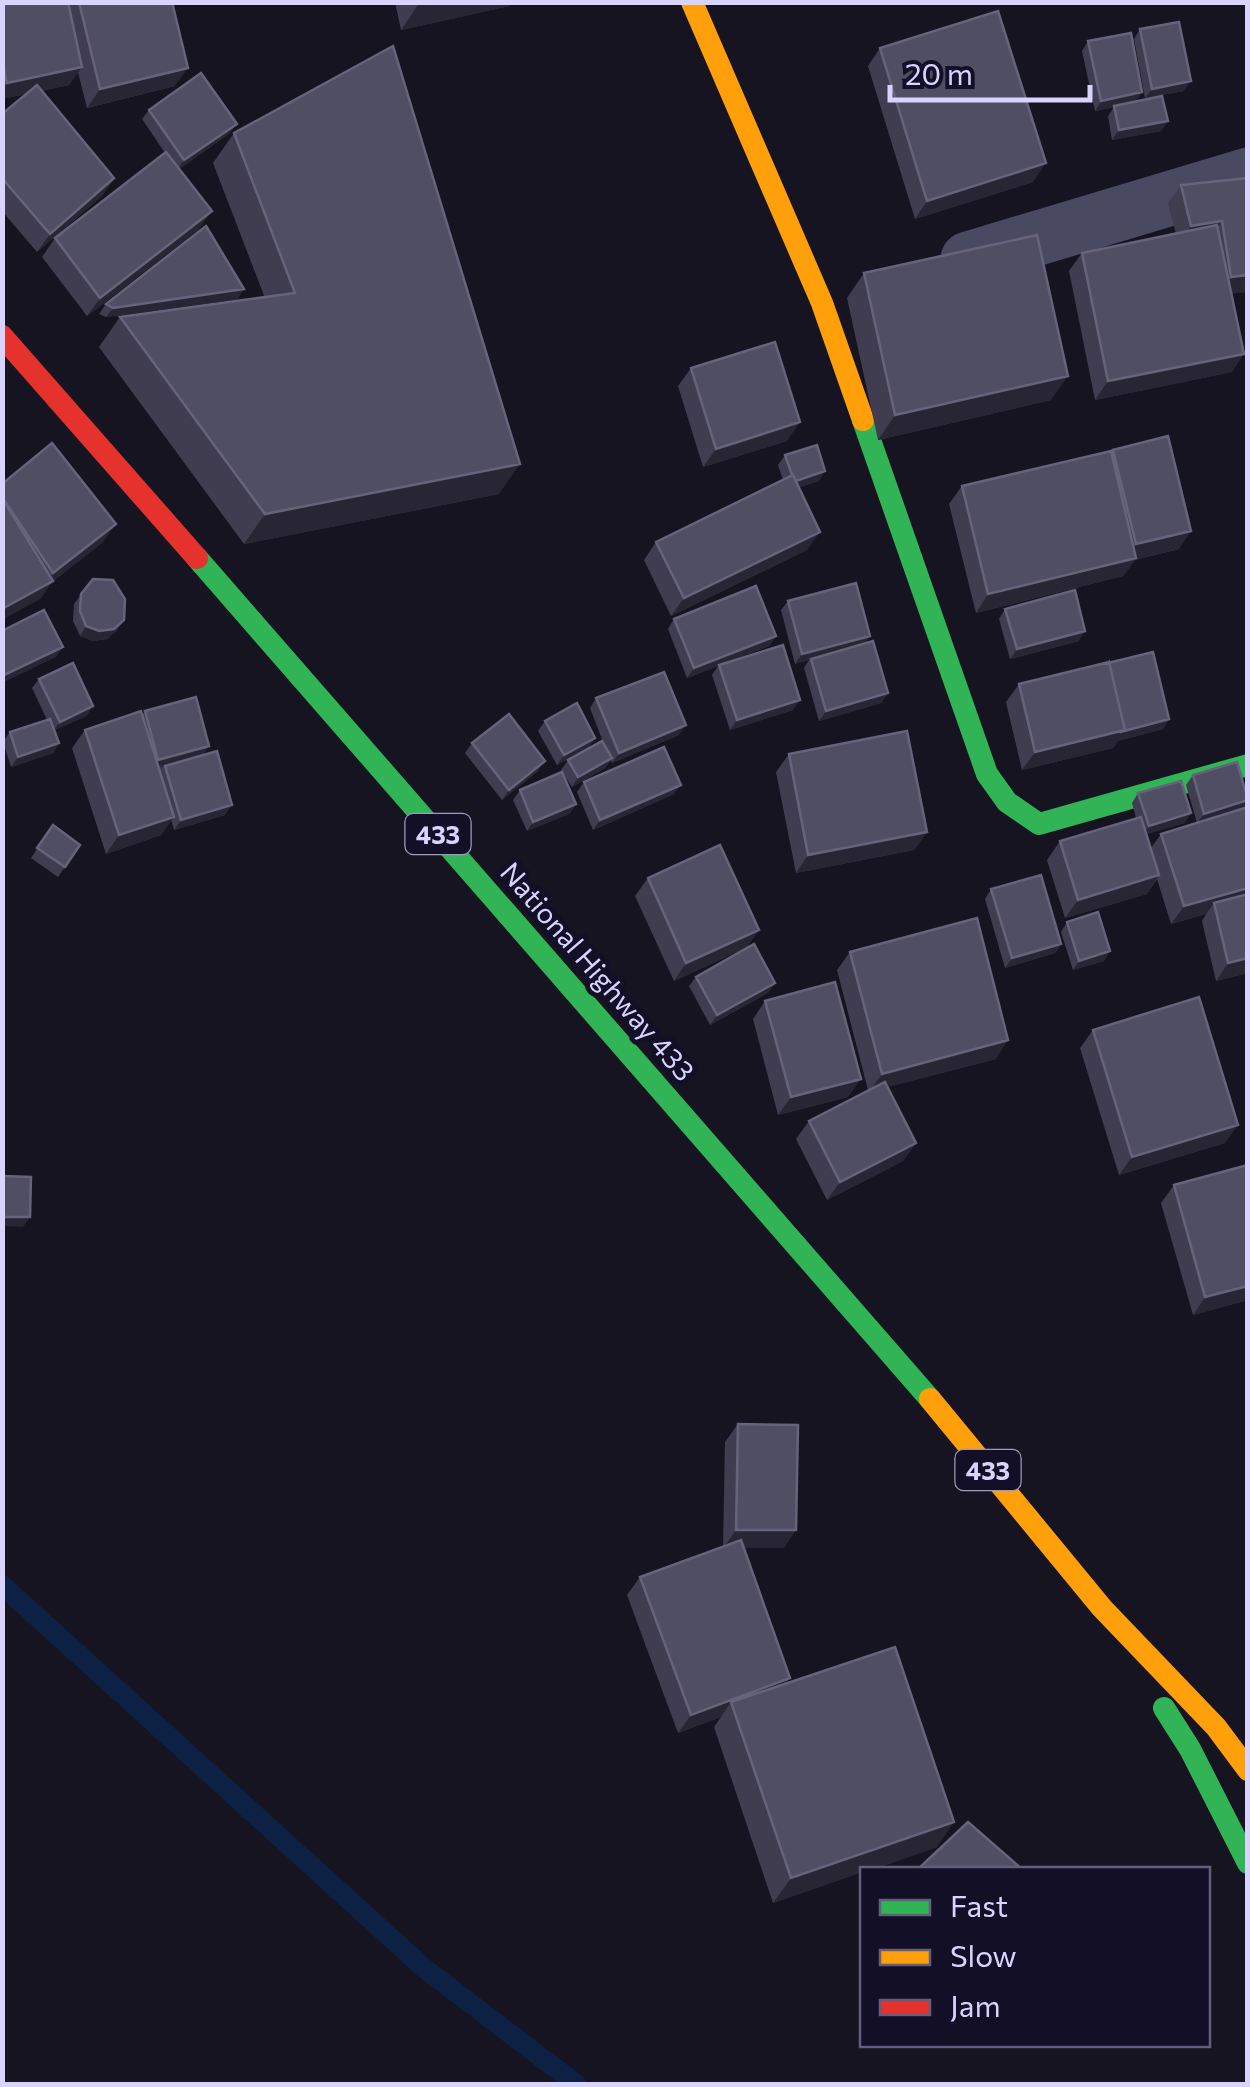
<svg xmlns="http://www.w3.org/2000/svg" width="1250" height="2087" font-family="Commissioner,sans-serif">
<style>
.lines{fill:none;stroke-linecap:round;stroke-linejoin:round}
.stream{stroke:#0d2144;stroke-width:20}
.street{stroke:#4a4962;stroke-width:55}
.fast{stroke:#30b455;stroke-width:22}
.slow{stroke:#ff9f0a;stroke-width:22}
.jam{stroke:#e5322d;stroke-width:22}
.wall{fill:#403d50}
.shaded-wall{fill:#282635}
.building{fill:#504e63;stroke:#66637b;stroke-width:2.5}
.labels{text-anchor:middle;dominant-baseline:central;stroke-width:10;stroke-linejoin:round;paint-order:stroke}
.shield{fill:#130f26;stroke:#9e99be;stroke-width:2.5}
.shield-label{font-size:25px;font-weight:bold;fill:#d9d4ff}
.street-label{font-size:28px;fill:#d9d4ff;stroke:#130f26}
</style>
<rect width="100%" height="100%" fill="#161421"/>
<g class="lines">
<path class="stream" d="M 2,1585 L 424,1968 L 576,2084"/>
<path class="street" d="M 968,259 L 1248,175"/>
<path class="fast" d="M 863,420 L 987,774 L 1007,802 L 1039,824 L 1248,765
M 197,558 L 930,1399
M 1164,1708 L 1190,1749 L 1248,1863"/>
<path class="slow" d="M 692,2 L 822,303 L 863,420
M 930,1399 L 1102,1608 L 1216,1727 L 1248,1770"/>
<path class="jam" d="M 2,336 L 197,558"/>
</g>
<path class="wall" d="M 2,2 L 172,2 L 175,86 L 87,108 L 78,72 L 69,85 L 41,91 L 114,178 L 102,196 L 37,252 L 2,211 L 2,114 L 26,94 L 2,99 Z
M 395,2 L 511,2 L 509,6 L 401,30 Z
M 1140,29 L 1184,91 L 1145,98 L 1134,39 Z
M 1088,41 L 1136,101 L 1168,121 L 1161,131 L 1112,140 L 1108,116 L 1114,107 L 1095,111 L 1082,51 Z
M 880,48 L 1033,182 L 915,219 L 868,66 Z
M 149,110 L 230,133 L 179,169 L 199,229 L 87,316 L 42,257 L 55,238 L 165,153 L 142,119 Z
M 234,133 L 499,494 L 244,544 L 99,347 L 120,317 L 265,298 L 213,163 Z
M 1248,178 L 1248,292 L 1232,293 L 1232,372 L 1095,400 L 1069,271 L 1082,253 L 1176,234 L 1168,203 L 1181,185 Z
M 864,273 L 1051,400 L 878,440 L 847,298 Z
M 238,299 L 106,317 L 99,314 L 106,304 Z
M 691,368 L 787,441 L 703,467 L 678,386 Z
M 1113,450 L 1179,549 L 1135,560 L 1123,576 L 976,613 L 949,504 L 962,486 L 1111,453 Z
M 785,455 L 819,481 L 799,487 L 807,550 L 671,616 L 644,560 L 656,542 L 783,480 L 778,465 Z
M 2,484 L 103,542 L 52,582 L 40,599 Z
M 93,579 L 117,630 L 107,639 L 93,641 L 80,636 L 73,621 L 74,604 Z
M 788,601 L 865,643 L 888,693 L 881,703 L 819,721 L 804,668 L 809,660 L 795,664 L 781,610 Z
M 1005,609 L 1079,641 L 1010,659 L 999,619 Z
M 674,619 L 776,636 L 769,646 L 727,662 L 793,710 L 730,730 L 712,675 L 718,666 L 687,678 L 668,629 Z
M 39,679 L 93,706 L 86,716 L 55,730 L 59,743 L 53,753 L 11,767 L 3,742 L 10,732 L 47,720 L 32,688 Z
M 1019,684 L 1169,719 L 1163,729 L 1118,741 L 1113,748 L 1022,770 L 1006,702 Z
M 596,698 L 679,735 L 612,763 L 611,760 L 605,768 L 572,787 L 561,770 L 568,760 L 605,747 L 590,708 Z
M 145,711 L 204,755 L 225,815 L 174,830 L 171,820 L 161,835 L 106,854 L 72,748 L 85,730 L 142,715 Z
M 545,721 L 595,738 L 588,748 L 557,765 L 538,731 Z
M 472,743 L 538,771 L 502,800 L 465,753 Z
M 789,754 L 927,832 L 914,850 L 796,873 L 776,772 Z
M 1193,775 L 1248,796 L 1248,801 L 1242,809 L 1248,807 L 1248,973 L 1216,981 L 1202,921 L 1206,914 L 1171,924 L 1157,879 L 1147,894 L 1065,918 L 1047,860 L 1060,841 L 1136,818 L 1132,803 L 1138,793 L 1185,823 L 1146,834 L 1151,848 L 1161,834 L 1197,823 L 1186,785 Z
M 584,782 L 674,794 L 593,830 L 577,792 Z
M 520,790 L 576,804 L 569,814 L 527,831 L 513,800 Z
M 53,825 L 80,845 L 58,877 L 31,858 Z
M 648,878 L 759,930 L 746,948 L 674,981 L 635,896 Z
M 991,889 L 1061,944 L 1055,953 L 1005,968 L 985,899 Z
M 1067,922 L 1104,961 L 1073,970 L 1061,932 Z
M 850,952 L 996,1059 L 887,1087 L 916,1143 L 903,1161 L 827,1200 L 796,1139 L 809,1121 L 868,1090 L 837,970 Z
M 696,977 L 775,983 L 768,993 L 710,1025 L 689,986 Z
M 765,1001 L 848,1097 L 778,1115 L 753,1019 Z
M 1093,1030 L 1225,1143 L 1119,1175 L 1080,1048 Z
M 1174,1185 L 1248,1300 L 1193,1315 L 1161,1203 Z
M 738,1424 L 784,1548 L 744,1548 L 790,1678 L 786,1684 L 937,1847 L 871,1870 L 862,1870 L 862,1872 L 773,1903 L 714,1727 L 721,1717 L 678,1733 L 627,1595 L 640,1577 L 723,1547 L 725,1442 Z"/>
<path class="shaded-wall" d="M 428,2 L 511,2 L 509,6 L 401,30 L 418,5 Z
M 82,67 L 69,85 L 2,99 L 2,90 L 7,83 Z
M 188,68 L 175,86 L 87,108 L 100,89 Z
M 1191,81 L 1184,91 L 1145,98 L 1152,89 Z
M 1142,92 L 1136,102 L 1095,111 L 1101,101 Z
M 1168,121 L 1161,131 L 1112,140 L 1119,130 Z
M 237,124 L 230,133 L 177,170 L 184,160 Z
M 1046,163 L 1033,182 L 915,219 L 927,201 Z
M 114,178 L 102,196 L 37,252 L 50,234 Z
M 212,211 L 199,229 L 87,316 L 100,298 Z
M 1222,221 L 1210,240 L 1178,244 L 1191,226 Z
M 1248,275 L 1248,292 L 1219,295 L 1231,277 Z
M 244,289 L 238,299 L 106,317 L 113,308 Z
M 1244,354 L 1232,372 L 1095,400 L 1108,381 Z
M 1068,376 L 1051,400 L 878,440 L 895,415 Z
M 800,422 L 787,441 L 703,467 L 716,449 Z
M 520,464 L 499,494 L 244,544 L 265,514 Z
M 825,471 L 819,481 L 787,491 L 793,481 Z
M 116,524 L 103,542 L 52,582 L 40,599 L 2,620 L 2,609 L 44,586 L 53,573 Z
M 1191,531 L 1179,549 L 1135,560 L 1123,576 L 976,613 L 988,594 L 1124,561 L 1136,544 Z
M 820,532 L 807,550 L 671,616 L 684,598 Z
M 124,620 L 117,630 L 107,639 L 93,641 L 80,636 L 86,626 Z
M 1085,631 L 1079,641 L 1010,659 L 1017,649 Z
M 776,636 L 769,646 L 687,678 L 694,668 Z
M 870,636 L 863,646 L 795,664 L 802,654 Z
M 63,647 L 56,657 L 2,683 L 2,676 Z
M 888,693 L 881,703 L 819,721 L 826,711 Z
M 800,700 L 793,710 L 730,730 L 737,720 Z
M 93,706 L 86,716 L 53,731 L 60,722 Z
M 1169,719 L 1163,729 L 1118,741 L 1113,748 L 1022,770 L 1035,752 Z
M 686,725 L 679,735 L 612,763 L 619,753 Z
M 595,738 L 588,748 L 557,765 L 564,755 Z
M 59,743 L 53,753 L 11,767 L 18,757 Z
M 209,746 L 203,756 L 151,770 L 158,760 Z
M 612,758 L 605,768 L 572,787 L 578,777 Z
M 545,761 L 538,771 L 502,800 L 509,790 Z
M 681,785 L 674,794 L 593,830 L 600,820 Z
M 1248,800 L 1242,809 L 1197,823 L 1204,814 Z
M 576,804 L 569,814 L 527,831 L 533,822 Z
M 232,805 L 225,815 L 174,830 L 181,820 Z
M 1191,813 L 1185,823 L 1142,835 L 1149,826 Z
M 174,817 L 161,835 L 106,854 L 119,835 Z
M 927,832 L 914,850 L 796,873 L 808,855 Z
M 1159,875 L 1147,894 L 1065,918 L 1078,900 Z
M 1248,888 L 1248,903 L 1214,903 L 1206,914 L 1171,924 L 1184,906 Z
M 759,930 L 746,948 L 674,981 L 686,963 Z
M 1061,944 L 1055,953 L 1005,968 L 1012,958 Z
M 1110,951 L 1104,961 L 1073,970 L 1079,961 Z
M 1248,958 L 1248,973 L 1216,981 L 1228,963 Z
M 775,983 L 768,993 L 710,1025 L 717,1015 Z
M 1008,1040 L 996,1059 L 869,1092 L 882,1074 Z
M 861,1079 L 848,1097 L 778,1115 L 791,1097 Z
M 1238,1125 L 1225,1143 L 1119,1175 L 1132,1157 Z
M 916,1143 L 903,1161 L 827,1200 L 840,1182 Z
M 2,1217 L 30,1217 L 23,1227 L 2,1226 Z
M 1248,1286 L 1248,1300 L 1193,1315 L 1205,1297 Z
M 736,1530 L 796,1530 L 784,1548 L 723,1548 Z
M 790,1678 L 778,1696 L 731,1702 L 721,1717 L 678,1733 L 691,1715 Z
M 954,1822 L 937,1847 L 871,1870 L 862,1870 L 862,1872 L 773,1903 L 791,1878 Z"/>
<path class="building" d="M 2,2 L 68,2 L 82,67 L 7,83 L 2,61 Z
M 79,2 L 172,2 L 188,68 L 100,89 Z
M 998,11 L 1046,163 L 927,201 L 880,48 Z
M 1179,22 L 1191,81 L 1152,89 L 1140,29 Z
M 1131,33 L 1142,92 L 1101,101 L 1088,41 Z
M 393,46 L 520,464 L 265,514 L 120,317 L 295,293 L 234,133 Z
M 201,73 L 237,124 L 184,160 L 149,110 Z
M 37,85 L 114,178 L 50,234 L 2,178 L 2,114 Z
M 1162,96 L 1168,121 L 1119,130 L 1114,106 Z
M 166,152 L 212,211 L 100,298 L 55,238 Z
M 1248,178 L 1248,275 L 1231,277 L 1222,221 L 1191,226 L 1181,185 Z
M 1217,225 L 1244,354 L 1108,381 L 1082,253 Z
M 206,226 L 244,289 L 113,308 L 106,304 Z
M 1037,235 L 1068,376 L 895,415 L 864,273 Z
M 775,342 L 800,422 L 716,449 L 691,368 Z
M 1168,436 L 1191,531 L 1136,544 L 1113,450 Z
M 52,443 L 116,524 L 53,573 L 2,497 L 2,484 Z
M 817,445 L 825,471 L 796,481 L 793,475 L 792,475 L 785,455 Z
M 1111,451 L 1136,558 L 988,594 L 962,486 Z
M 793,475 L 820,532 L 684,598 L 656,542 Z
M 2,498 L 53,581 L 2,609 Z
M 93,579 L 113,580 L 125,599 L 124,620 L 114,629 L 99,631 L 86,626 L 80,611 L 81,594 Z
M 856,583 L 870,636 L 802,654 L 788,601 Z
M 756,586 L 776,636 L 694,668 L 674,619 Z
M 1075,590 L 1085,631 L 1017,649 L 1005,609 Z
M 44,610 L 63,647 L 2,676 L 2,631 Z
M 873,641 L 888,693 L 826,711 L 811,659 Z
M 783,645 L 800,700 L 737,720 L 719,665 Z
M 1153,652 L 1169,719 L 1124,731 L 1125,730 L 1109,662 L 1108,663 Z
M 1109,662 L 1125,730 L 1035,752 L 1019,684 Z
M 73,663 L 93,706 L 60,722 L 39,679 Z
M 664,672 L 686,725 L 619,753 L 596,698 Z
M 196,697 L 209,746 L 158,760 L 145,711 Z
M 577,703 L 595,738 L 564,755 L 545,721 Z
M 141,711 L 174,817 L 119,835 L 85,730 Z
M 509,714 L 545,761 L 509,790 L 472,743 Z
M 50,719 L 59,743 L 18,757 L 10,732 Z
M 907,731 L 927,832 L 808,855 L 789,754 Z
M 602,741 L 612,758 L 578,777 L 568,760 Z
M 664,747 L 681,785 L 600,820 L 584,782 Z
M 217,751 L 232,805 L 181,820 L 165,766 Z
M 1237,762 L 1248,800 L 1204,814 L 1193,775 Z
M 562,772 L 576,804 L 533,822 L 520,790 Z
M 1181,781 L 1191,813 L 1149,826 L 1138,793 Z
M 1248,807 L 1248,888 L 1184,906 L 1161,834 Z
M 1141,817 L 1159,875 L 1078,900 L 1060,841 Z
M 53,825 L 80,845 L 65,867 L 37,848 Z
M 720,845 L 759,930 L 686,963 L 648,878 Z
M 1041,875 L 1061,944 L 1012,958 L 991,889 Z
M 1248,894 L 1248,958 L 1228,963 L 1214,903 Z
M 1098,912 L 1110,951 L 1079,961 L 1067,922 Z
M 977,918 L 1008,1040 L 882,1074 L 850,952 Z
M 754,944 L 775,983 L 717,1015 L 696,977 Z
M 835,982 L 861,1079 L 791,1097 L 765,1001 Z
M 1199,997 L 1238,1125 L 1132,1157 L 1093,1030 Z
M 885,1082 L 916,1143 L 840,1182 L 809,1121 Z
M 1248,1165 L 1248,1286 L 1205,1297 L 1174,1185 Z
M 2,1176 L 31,1177 L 30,1217 L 2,1217 Z
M 738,1424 L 798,1425 L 796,1530 L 736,1530 Z
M 741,1540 L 790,1678 L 691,1715 L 640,1577 Z
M 895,1647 L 954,1822 L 791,1878 L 731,1702 Z
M 968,1822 L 1023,1870 L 917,1870 Z"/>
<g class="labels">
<g class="shield">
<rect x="405.5" y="814" width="65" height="40" rx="8"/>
<rect x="955.5" y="1450" width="65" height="40" rx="8"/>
</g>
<g class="shield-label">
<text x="438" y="834">433</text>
<text x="988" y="1470">433</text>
</g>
<g class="street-label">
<text transform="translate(598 971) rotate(49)">National Highway 433</text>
</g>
</g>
<rect width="1250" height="2087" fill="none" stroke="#d9d4ff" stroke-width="10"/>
<rect x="860" y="1867" width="350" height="180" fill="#130f26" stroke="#625e7d" stroke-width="2.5"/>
<rect x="880" y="1900" width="50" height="15" fill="#30b455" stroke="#625e7d" stroke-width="2.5"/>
<text x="950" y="1917" font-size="30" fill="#d9d4ff">Fast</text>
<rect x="880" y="1950" width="50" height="15" fill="#ff9f0a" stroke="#625e7d" stroke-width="2.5"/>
<text x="950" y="1967" font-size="30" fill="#d9d4ff">Slow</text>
<rect x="880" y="2000" width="50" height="15" fill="#e5322d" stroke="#625e7d" stroke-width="2.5"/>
<text x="950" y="2017" font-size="30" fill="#d9d4ff">Jam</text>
<path d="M890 85v15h200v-15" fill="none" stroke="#d9d4ff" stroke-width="5"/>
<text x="905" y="85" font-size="30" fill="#d9d4ff" stroke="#130f26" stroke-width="8" paint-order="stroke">20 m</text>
</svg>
